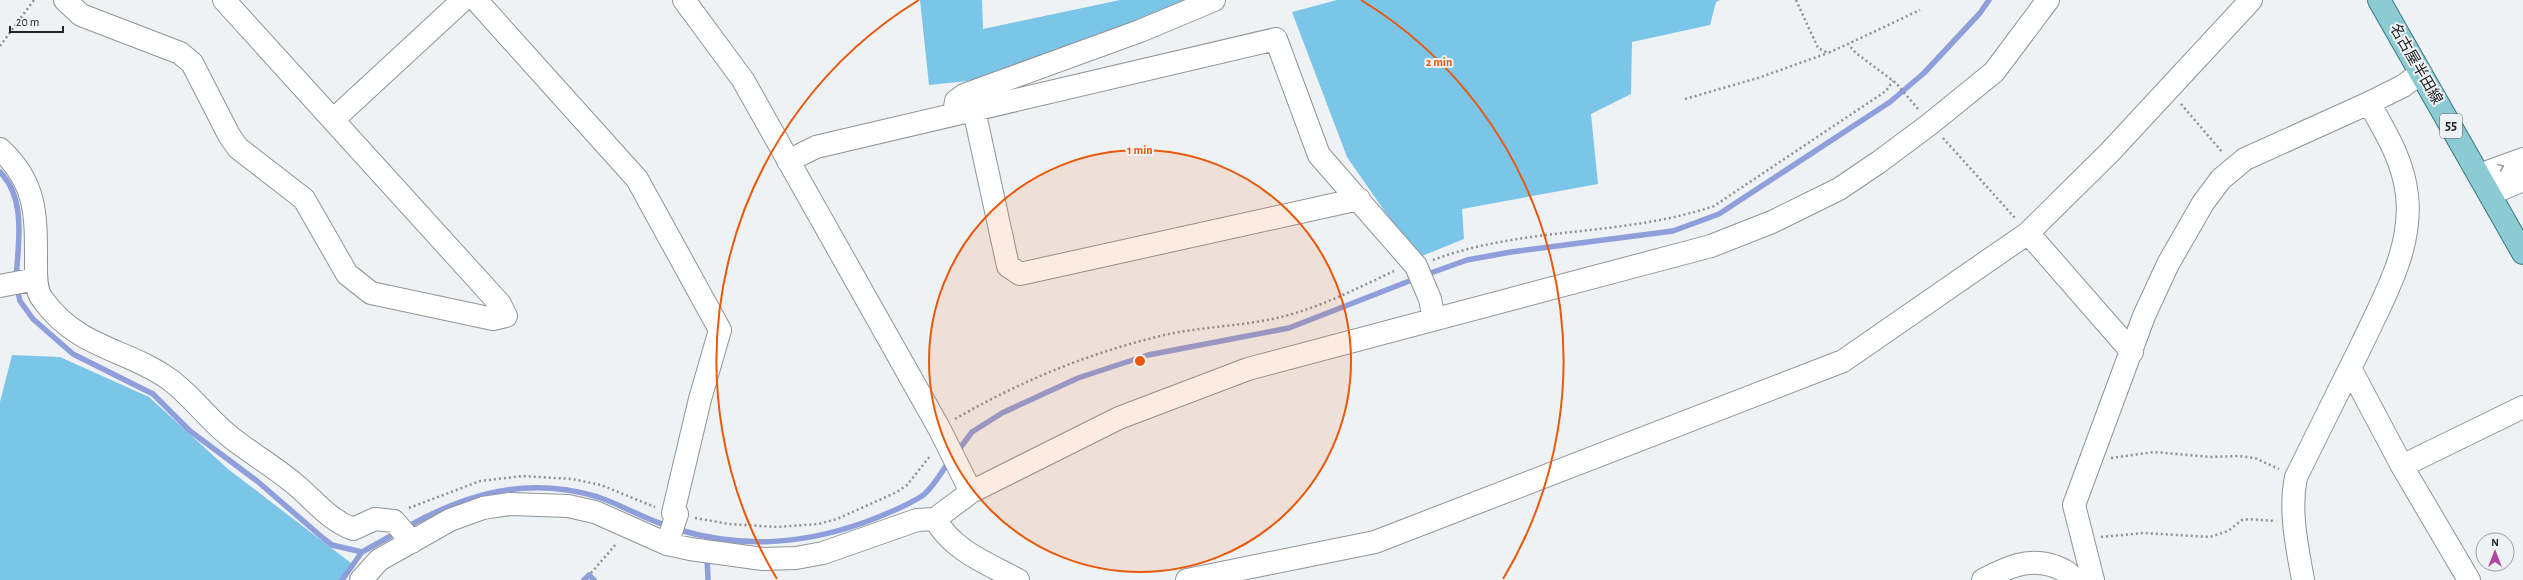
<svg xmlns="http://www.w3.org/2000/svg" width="2523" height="580" font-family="'Alegreya Sans','Noto Sans JP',sans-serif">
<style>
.forest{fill:#7bc5e9}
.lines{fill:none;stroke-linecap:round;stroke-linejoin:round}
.stream{stroke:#8f9fdb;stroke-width:5.5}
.minor-casing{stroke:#919495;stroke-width:24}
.major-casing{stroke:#347883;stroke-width:24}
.path{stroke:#8d9091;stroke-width:2.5;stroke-dasharray:2 3;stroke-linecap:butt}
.minor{stroke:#fff;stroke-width:22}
.major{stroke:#8ccad4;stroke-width:22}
.oneway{stroke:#9b9c9c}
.ring{fill:none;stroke:#e8590c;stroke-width:2}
.labels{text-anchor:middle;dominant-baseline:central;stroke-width:4;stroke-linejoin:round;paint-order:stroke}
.shield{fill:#eff2f4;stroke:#5f6162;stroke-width:1}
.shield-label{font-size:14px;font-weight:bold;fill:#212323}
.street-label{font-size:15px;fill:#212323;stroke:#eff2f4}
.centre{fill:#e8590c;stroke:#eff2f4;stroke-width:2}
.ring-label{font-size:12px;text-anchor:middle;font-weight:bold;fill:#e8590c;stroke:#eff2f4;stroke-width:4;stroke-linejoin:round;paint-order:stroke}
</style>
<rect width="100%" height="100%" fill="#eff2f4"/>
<path class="forest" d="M 920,0 L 982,0 L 983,29 L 1120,0 L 1190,0 L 987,79 L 929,85 Z
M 1337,0 L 1720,0 L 1716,2 L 1710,25 L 1632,42 L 1631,94 L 1591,114 L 1598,184 L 1462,209 L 1464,239 L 1417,258 L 1347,157 L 1292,12 Z
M 12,355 L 60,357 L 149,397 L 228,469 L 351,563 L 342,580 L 0,580 L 0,402 Z"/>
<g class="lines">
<path class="stream" d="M 0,172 C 27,199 18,245 16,279
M 1425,275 L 1467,260 L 1511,252 L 1673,231 L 1719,214 L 1890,102 L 1924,73 L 1980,13 L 1989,0
M 17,288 L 20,301 L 33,319 L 73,354 L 153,394 L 190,431 L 257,481 L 323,538 L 332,545 L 362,552 L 398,532
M 957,452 L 972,432 L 1002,413 L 1078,378 L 1148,355 L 1289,328 L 1417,278
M 405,528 C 467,493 527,476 598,497 C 622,505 644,519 668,526
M 676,529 C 745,550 810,544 876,518 C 891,512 908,505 922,496 C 933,488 942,471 950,460
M 707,556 L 708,580
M 342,580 L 362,552
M 584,580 L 589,575 L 594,580"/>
<defs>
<path id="minor" d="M 65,0 L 81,15 L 180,53 L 192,63 L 229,135 L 238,148 L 304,199 L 347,274 L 371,293 L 493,319 L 506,316 L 500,304 L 224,0
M 476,0 L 637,179 L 720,330 L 700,399 L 673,513 L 677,514 L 667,544
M 684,0 L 743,80 L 939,428 L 971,492
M 974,110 L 1008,266 L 1020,274 L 1359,199
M 954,114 L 956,101 L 964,95 L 1140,31 L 1214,0
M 333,120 L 463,0
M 0,149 C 37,183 36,215 36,262 C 36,274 35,290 43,300 C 79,349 125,348 169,379 C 191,395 207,418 228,435 C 250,453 275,467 296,485 C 315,501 329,520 353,529 L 375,519 L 394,521 L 412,542
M 788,161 L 816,147 L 1276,39 L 1319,155 L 1416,266 L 1430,299 L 1434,319
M 2479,175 L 2523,159
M 2490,194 L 2523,180
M 2028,233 L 2132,352
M 0,286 L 36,279
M 2350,368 L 2402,466 L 2469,580
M 2402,466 L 2523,407
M 935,519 C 953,551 987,563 1018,580
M 361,580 L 379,560 L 450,520 L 483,508 L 510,504 L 568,506 L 595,512 L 667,544 L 690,549 L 763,559 L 796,558 L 823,553 L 917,520 L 935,519 L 971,492 L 1119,418 L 1248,369 L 1711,246 L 1772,222 L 1839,189 L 1879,162 L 1930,124 L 1994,72 L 2048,0
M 1187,580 L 1375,542 L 1843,361 L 2028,233 L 2110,152 L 2251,0
M 1983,580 C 2006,568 2028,557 2054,566 C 2062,569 2070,572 2073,580
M 2093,580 L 2074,505 L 2144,316 L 2168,264 L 2203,203 L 2221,179 L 2245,159 L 2369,103 L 2403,86 L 2421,73
M 2303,580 C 2297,546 2289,511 2296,477 C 2318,432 2340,388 2362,344 C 2384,297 2413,248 2407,195 C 2403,160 2386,133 2369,103"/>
<path id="major" d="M 2379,0 L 2523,253"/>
</defs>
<use href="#minor" class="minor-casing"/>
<use href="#major" class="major-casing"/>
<path class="path" d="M 1796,0 L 1818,48 L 1828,53 L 1848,44
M 0,46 L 34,0
M 1685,99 L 1758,78 L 1828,53
M 2181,104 L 2223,153
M 1918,109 L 1896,83 L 1856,53 L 1848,44 L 1920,10
M 1943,138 L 2015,218
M 1433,260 C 1523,226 1623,237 1714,206 L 1886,91 L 1893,81
M 955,419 C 1019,382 1084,355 1156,337 C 1198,326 1243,327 1285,316 C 1323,306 1358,288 1394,271
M 2111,458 L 2154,452 L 2211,457 L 2238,456 L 2255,458 L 2279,469
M 409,508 L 480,481 L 523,476 L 572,479 L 601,485 L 655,507
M 695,518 L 729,524 L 777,527 L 818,524 L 837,519 L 897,492 L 907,485 L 931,455
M 2101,537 L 2144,533 L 2210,537 L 2228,531 L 2242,520 L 2249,519 L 2275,521
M 591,573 L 617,543"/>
<use href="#minor" class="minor"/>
<use href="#major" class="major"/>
</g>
<defs><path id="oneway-chevron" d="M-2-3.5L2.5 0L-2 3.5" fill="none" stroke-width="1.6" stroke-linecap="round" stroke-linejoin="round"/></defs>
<use class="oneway" href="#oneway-chevron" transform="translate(2501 167) rotate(-21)"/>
<circle cx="1140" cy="361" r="211" fill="#e8590c" fill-opacity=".12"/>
<g class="ring">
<circle cx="1140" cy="361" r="211"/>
<path d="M777 579A423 423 0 0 1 919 0M1361 0A423 423 0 0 1 1503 579"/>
</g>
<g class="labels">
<rect class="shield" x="2440" y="114" width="22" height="24" rx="3"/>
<g class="shield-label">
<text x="2451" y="126">55</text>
</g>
<g class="street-label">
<text transform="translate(2416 64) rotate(60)">名古屋半田線</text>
</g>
</g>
<circle cx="1140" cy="361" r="6" class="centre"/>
<g class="ring-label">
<text x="1439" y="66">2 min</text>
<text x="1140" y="154">1 min</text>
</g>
<g transform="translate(2495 552)"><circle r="19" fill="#eff2f4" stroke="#9d9fa0"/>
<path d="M0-3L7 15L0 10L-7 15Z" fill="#b345a2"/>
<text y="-6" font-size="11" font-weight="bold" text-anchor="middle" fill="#212323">N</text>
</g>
<path d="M10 26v6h53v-6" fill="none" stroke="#212323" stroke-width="2"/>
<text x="16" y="26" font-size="12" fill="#212323" stroke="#eff2f4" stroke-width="3" paint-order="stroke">20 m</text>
</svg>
